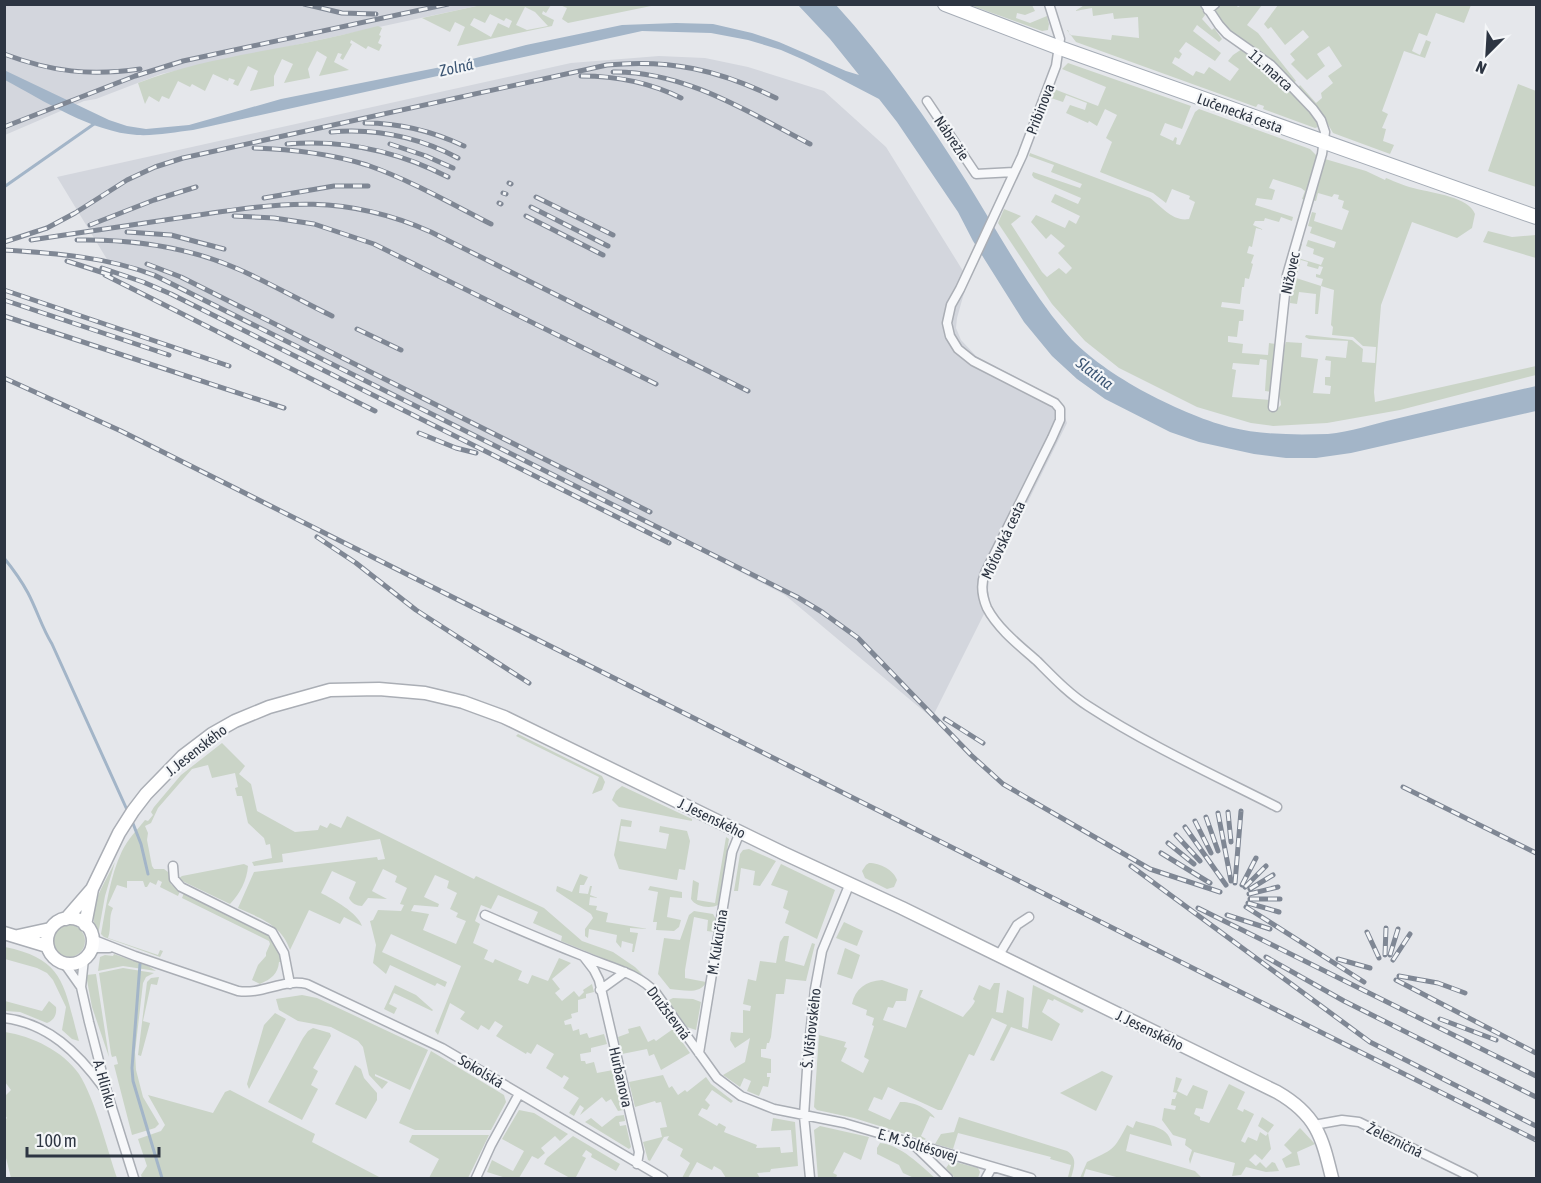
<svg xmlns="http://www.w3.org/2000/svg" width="1541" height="1183" font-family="'Asap Condensed',sans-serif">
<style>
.built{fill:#d3d6dd}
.green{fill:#cad4c7;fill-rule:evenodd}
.water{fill:#a3b5c8}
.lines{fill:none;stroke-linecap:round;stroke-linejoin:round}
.stream{stroke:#a3b5c8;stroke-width:3}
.street-casing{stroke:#aaaeb5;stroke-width:11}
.secondary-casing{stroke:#aaaeb5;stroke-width:15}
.primary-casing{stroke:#a5acb6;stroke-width:16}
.street{stroke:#f7f8fa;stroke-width:8}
.secondary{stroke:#fff;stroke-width:12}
.primary{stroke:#fff;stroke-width:14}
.rail-casing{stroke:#7f8794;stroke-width:5}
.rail{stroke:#f4f6f8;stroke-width:3;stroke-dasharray:9;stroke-linecap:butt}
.labels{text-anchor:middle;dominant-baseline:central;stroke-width:4.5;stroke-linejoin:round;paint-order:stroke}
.street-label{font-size:15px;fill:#2d3542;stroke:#f4f6f8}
.water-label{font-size:16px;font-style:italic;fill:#3b5573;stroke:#f4f6f8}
</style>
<rect width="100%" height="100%" fill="#e5e7eb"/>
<path class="built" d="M 5,5 L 481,5 L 161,74 L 96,99 L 84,101 L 5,135 Z
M 659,56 L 705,58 L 748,67 L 824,91 L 886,147 L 968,279 L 957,318 L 956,328 L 961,340 L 976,356 L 1058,399 L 1067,423 L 989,580 L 988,590 L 990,602 L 932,718 L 785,595 L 460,427 L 158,280 L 108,261 L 57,177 L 571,63 Z"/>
<path class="green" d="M 1014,4 L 1032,5 L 1035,11 L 1025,15 L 1017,13 L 1016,18 L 1030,23 L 1047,16 L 1049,24 L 1048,30 L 1042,31 L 970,5 Z
M 1086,4 L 1200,5 L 1205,15 L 1202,19 L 1212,30 L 1214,28 L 1222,39 L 1219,42 L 1197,25 L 1193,31 L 1221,53 L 1215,61 L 1186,42 L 1179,51 L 1182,54 L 1179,59 L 1175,57 L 1172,63 L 1193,76 L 1196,71 L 1204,74 L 1209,67 L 1230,81 L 1239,69 L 1228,61 L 1233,55 L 1242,49 L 1269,68 L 1313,115 L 1318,127 L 1315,128 L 1263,109 L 1264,106 L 1258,104 L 1256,107 L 1076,42 L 1067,30 L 1068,30 L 1070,35 L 1111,40 L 1112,35 L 1139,38 L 1138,17 L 1114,19 L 1113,13 L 1093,16 L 1092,8 L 1075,11 Z
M 551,5 L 546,13 L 543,11 L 542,14 L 554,20 L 552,26 L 457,46 L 465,27 L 455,22 L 450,32 L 422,18 L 481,5 ZM 525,7 L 535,12 L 548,26 L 527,30 L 516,25 ZM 490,14 L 504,21 L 506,18 L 512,21 L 509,28 L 498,23 L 491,37 L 470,25 L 474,18 L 485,23 Z
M 560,5 L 656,5 L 568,23 L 562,19 L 567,8 Z
M 1220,5 L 1236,5 L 1238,7 L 1242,5 L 1262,5 L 1247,25 L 1258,33 L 1296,81 L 1293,83 L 1263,54 L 1231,32 L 1214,11 Z
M 1278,5 L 1471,5 L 1464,23 L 1436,13 L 1427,36 L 1419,33 L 1412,51 L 1420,55 L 1426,40 L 1431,42 L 1425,58 L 1404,51 L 1382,111 L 1388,114 L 1382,128 L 1386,129 L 1383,141 L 1394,145 L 1390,154 L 1333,133 L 1321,112 L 1298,88 L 1300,85 L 1316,103 L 1322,98 L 1321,93 L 1333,83 L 1328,76 L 1342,66 L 1329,46 L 1317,54 L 1325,66 L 1307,80 L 1291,64 L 1295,60 L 1290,54 L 1309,37 L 1303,30 L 1285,45 L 1271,27 L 1268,29 L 1264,24 Z
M 378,26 L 382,28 L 379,35 L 381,36 L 378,43 L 382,45 L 379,51 L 368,46 L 366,49 L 351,40 L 350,43 L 352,44 L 343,60 L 340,58 L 342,54 L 338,53 L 334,62 L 349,70 L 319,76 L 327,57 L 317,51 L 308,69 L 310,78 L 284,83 L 293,64 L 282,59 L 274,76 L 274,86 L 250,91 L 258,71 L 248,66 L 238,86 L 233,84 L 235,80 L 229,78 L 228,81 L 213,74 L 205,91 L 192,84 L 190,87 L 178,81 L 169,99 L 162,96 L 159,102 L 149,96 L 145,104 L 138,83 C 192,62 249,54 305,43 C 330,38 354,32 378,26 Z
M 1068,63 L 1191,106 L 1182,129 L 1165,123 L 1160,135 L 1173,141 L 1175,137 L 1177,138 L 1176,144 L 1180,145 L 1195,112 L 1199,109 L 1310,149 L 1318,157 L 1305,200 L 1302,199 L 1305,191 L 1301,188 L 1273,179 L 1269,188 L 1275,190 L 1272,200 L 1257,198 L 1255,205 L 1293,217 L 1292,221 L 1281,217 L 1279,222 L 1265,218 L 1264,221 L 1255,221 L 1253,225 L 1264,230 L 1256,228 L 1252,247 L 1249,246 L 1247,253 L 1254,255 L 1251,263 L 1253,264 L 1249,279 L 1245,278 L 1244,287 L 1242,287 L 1240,304 L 1222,302 L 1221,307 L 1244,310 L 1243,321 L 1239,321 L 1237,337 L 1228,336 L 1228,342 L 1243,344 L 1242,353 L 1268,355 L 1269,343 L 1276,344 L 1272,392 L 1265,391 L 1267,360 L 1260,359 L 1259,365 L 1233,363 L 1232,369 L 1236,370 L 1232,397 L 1271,400 L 1270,412 L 1274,412 L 1281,405 C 1281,400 1279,396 1278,391 C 1277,375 1281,356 1286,342 L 1302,343 L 1301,357 L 1318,359 L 1313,393 L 1330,394 L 1331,386 L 1325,385 L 1325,377 L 1330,377 L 1331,361 L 1325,360 L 1326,356 L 1346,358 L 1348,341 L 1309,339 L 1305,337 L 1306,335 L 1352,340 L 1363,349 L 1362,362 L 1375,363 L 1376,347 L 1363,346 L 1353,337 L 1332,335 L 1333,327 L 1331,325 L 1334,290 L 1321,286 L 1318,314 L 1315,314 L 1316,294 L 1299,292 L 1297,304 L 1290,303 L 1291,287 L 1288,285 L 1299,243 L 1302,244 L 1298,258 L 1321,265 L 1324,258 L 1313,254 L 1314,249 L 1306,246 L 1308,240 L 1334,248 L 1336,242 L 1310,233 L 1312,227 L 1308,226 L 1312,212 L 1316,213 L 1314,221 L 1342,230 L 1349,211 L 1342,208 L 1344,201 L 1338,199 L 1339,195 L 1334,194 L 1332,197 L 1318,193 L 1316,201 L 1312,200 L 1325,159 L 1366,171 L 1385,180 L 1386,178 C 1396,182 1407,187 1417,189 C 1433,193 1469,197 1475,214 L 1472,228 L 1457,238 L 1412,222 L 1381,305 L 1374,392 L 1375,402 L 1536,366 L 1536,375 L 1400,410 L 1327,423 L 1273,426 L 1251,423 L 1197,407 L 1119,368 L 1085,341 L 1052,304 L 998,223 L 1004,209 L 1021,216 L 1011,224 L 1042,272 L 1047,277 L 1059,268 L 1066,274 L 1072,268 L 1058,253 L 1065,246 L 1051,234 L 1046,239 L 1031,222 L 1036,215 L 1065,228 L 1069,220 L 1076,224 L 1080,216 L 1051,202 L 1055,194 L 1078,204 L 1081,198 L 1034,178 L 1032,175 L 1033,172 L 1080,188 L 1082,184 L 1051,172 L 1054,165 L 1029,156 L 1030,153 L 1150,198 C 1162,207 1173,222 1189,219 L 1195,202 L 1189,199 L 1190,196 L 1172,189 L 1166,203 L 1153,193 L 1100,172 L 1112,142 L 1106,138 L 1117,115 L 1105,109 L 1097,126 L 1089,121 L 1088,123 L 1066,113 L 1070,105 L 1085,110 L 1087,103 L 1066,95 L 1063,102 L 1051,98 L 1054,89 L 1098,106 L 1106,87 L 1062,69 ZM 1301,260 L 1308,262 L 1307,266 L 1318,269 L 1319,266 L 1323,267 L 1320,275 L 1316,274 L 1316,277 L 1323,279 L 1321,286 L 1296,278 Z
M 1518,84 L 1536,91 L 1536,187 L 1488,171 Z
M 1488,231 L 1512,237 L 1536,235 L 1536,258 L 1483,242 Z
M 518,734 L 602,776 L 605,782 L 602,790 L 592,794 L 599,777 L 516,736 Z
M 222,743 L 245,766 L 239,774 L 251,784 L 257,811 L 295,832 L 318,830 L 320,825 L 327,828 L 330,823 L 341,828 L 347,816 L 474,879 L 476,876 L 544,908 L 582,941 L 613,952 L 635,967 L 643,975 L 561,941 L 562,936 L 533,923 L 538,912 L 498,895 L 491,909 L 481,905 L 475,921 L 480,924 L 473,943 L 488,950 L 484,959 L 493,963 L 495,959 L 522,971 L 518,980 L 528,984 L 532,975 L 548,981 L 559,958 L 571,963 L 552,979 L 560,989 L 555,993 L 562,1001 L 574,991 L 579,997 L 584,992 L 583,990 L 592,984 L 594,992 L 586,994 L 586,998 L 578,1000 L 578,1012 L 571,1014 L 572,1018 L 564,1021 L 565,1025 L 571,1024 L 573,1031 L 579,1029 L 580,1035 L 587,1033 L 589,1038 L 604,1034 L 607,1044 L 591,1048 L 591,1052 L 580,1054 L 581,1061 L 585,1061 L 586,1064 L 594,1062 L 597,1073 L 613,1070 L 623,1110 L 618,1111 L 611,1099 L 606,1102 L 602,1097 L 580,1115 L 584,1108 L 580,1105 L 574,1116 L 569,1113 L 579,1098 L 563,1088 L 569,1078 L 564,1075 L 562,1078 L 546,1068 L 554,1054 L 537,1044 L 531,1054 L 527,1052 L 526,1054 L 496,1036 L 503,1026 L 495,1021 L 489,1030 L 481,1025 L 478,1030 L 460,1019 L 465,1012 L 450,1003 L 438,1035 L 435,1031 L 461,966 L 391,934 L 382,952 L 447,982 L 445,987 L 437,983 L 435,986 L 390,965 L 386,974 L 373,963 L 376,945 L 370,921 L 373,920 L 378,910 L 401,911 L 404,905 L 400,904 L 407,888 L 395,882 L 397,876 L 383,869 L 372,891 L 387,899 L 368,898 L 362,906 C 357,906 351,903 349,898 L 356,882 L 332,871 L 321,893 C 333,899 358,913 362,926 L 344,917 L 340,924 L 309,910 L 290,950 C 282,925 260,918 238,908 L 254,872 L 377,857 L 378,860 L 385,859 L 380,839 L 282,854 L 283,862 L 254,866 L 252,862 L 272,858 L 270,844 L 266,845 L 264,838 L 248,823 L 242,796 L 237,796 L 235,788 L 238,787 L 235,773 L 212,778 L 208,765 L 192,769 L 158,808 L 151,823 L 145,826 L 148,833 L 147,840 L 152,866 L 154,869 L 164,869 L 168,872 L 171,884 L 180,891 L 178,896 L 160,887 L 162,882 L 158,880 L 156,885 L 150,882 L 147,887 L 145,887 L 143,881 L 127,881 L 127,888 L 117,885 L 108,905 L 113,908 C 108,918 112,927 108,938 L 158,955 L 160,950 L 163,951 L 160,957 L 104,937 L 101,934 C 106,907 110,876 122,851 C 128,839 137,830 145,820 L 148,821 L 153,815 L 151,812 L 154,807 L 181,775 ZM 435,875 L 449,881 L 447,888 L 457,893 L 450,909 L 458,913 L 456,917 L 466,921 L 456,944 L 423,930 L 429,914 L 411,911 L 414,905 L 438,907 L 439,904 L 424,897 Z
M 622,786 L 692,819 L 692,821 L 619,807 L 612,800 L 616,791 Z
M 621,819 L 632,821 L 631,827 L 621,826 L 619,841 L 666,849 L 669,834 L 659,832 L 660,826 L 687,831 L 690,841 L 685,870 L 679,869 L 677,880 L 619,869 L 614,855 Z
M 726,837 L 729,839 L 718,905 C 711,909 695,907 691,899 L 693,880 L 699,883 L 697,900 L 715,903 Z
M 749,849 L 776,861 L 760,886 L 753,885 L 755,871 L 741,868 L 738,891 L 734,891 L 740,854 L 743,850 Z
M 115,862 L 105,896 L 98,935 C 85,909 104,885 115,862 Z
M 869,863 C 880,863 894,870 897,880 L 894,887 L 887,889 L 865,878 L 862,871 L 866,865 Z
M 244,864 L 248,866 C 247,880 240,894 230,904 L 178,879 L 182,876 Z
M 781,864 L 835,890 L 817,939 L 785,923 L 789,911 L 783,908 L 788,891 L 771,885 Z
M 580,874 L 588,877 L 584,885 L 580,885 L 579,893 L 588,894 L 590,886 L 592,886 L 590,895 L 598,898 L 590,897 L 589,905 L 597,906 L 596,910 L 608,913 L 606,922 L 648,929 L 630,928 L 630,932 L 638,933 L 634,952 L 632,952 L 633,944 L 622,941 L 621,948 L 616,942 L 617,935 L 589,929 L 588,938 L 585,936 L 585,929 L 593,918 L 591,914 L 556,891 L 557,886 L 572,892 Z
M 650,886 L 682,892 L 682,898 L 670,897 L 667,917 L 681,920 L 679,927 L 674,931 L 656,930 L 657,922 L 653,922 L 658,892 L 648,890 Z
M 184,893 L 267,934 L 272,938 L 282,962 L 279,962 C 278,974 271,979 260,984 L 252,980 L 258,965 L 266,956 L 266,953 L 270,944 L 269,941 L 182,898 Z
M 694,911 L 713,914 L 716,919 L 714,932 L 707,931 L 708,920 L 694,917 L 685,970 L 685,978 L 706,982 C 701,995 682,990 670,989 L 658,974 L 664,938 L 680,940 L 689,915 Z
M 844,922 L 863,931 L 857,946 L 836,938 Z
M53 941a16 16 0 1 1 32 0a16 16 0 1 1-32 0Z
M 784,936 L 789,936 L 785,961 L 804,966 L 812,943 L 815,944 L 806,981 L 786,979 L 784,994 L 776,994 L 771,1037 L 769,1043 L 767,1043 L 766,1049 L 761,1049 L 761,1057 L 771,1059 L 771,1073 L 767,1073 L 767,1077 L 770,1077 L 768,1087 L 763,1086 L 759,1096 L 747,1091 L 751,1081 L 744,1078 L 740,1087 L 723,1075 L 745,1062 L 750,1038 L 735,1048 L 730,1040 L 731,1032 L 743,1033 L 743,1010 L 750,1011 L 751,1006 L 743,1004 L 748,979 L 756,981 L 760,961 L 776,963 L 780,942 Z
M 5,947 C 66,959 64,988 79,1041 L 72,1039 L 62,1030 L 66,1007 L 53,980 L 47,973 L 37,968 L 5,959 Z
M 845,948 L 860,955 L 852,979 L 837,974 Z
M 114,954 L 148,966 L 156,971 L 123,966 L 98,971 L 100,957 L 105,955 L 113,956 Z
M 123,968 L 154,973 L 146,977 L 143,983 L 135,1052 L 136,1070 L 143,1097 L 159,1124 L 155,1128 L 132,1135 L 114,1065 L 118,1064 L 116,1056 L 112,1057 L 111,1054 L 99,973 Z
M 96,974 L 109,1057 L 92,1007 L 86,975 Z
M 159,977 L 157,985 L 151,984 L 143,1021 L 150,1023 L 141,1056 L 138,1055 L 147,982 L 151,978 Z
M 882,980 L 908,989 L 906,1001 L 896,1001 L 893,1008 L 888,1007 L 883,1020 L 906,1028 L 920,990 L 923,990 L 920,997 L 963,1017 C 967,1011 972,1008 975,1001 L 973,999 L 979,985 L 990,990 L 994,983 L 1000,983 L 996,1012 L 1003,1013 L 1007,990 L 1024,998 L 1022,1027 L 1028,1029 L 1033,985 L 1084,1010 L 1082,1013 L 1054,999 L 1053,1001 L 1048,999 L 1042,1012 L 1060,1024 L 1052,1041 L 1011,1027 L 994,1061 L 990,1060 L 1007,1025 L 992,1018 L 974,1056 L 969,1054 L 942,1110 L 938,1110 L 888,1087 L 882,1100 L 874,1097 L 868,1110 L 890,1120 L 900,1102 C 911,1101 929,1108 935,1118 L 930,1116 L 921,1136 L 926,1139 L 924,1140 L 854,1118 L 817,1110 L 814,1107 L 819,1035 L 846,1042 L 844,1047 L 847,1048 L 841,1061 L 863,1073 L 869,1060 L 864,1057 L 874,1026 L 872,1025 L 874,1018 L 866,1015 L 867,1010 L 852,1004 C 855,989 866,981 882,980 Z
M 395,985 L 416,995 L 433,1010 L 432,1011 L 394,993 L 389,1004 L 397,1008 L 394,1014 L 384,1009 Z
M 302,995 L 317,998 L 428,1050 L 410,1090 L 375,1074 L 375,1076 L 388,1082 L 382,1089 L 369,1075 L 363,1047 L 358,1041 L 331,1027 L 298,1021 L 279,1010 L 276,999 Z
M 673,998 L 693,999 L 701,1002 L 696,1030 L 687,1027 L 670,1004 L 669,1000 Z
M 5,1001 L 42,1011 L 49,1001 L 56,1007 C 57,1015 54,1020 47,1023 L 20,1012 L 5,1011 Z
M 275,1013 L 286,1019 L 249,1089 L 247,1084 L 264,1025 Z
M 640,1026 L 648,1042 L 654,1039 L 656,1041 L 673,1029 L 690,1053 L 661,1070 L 654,1054 L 649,1056 L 647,1049 L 622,1054 L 618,1037 L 629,1033 L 628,1029 Z
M 313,1028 L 330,1033 L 331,1036 L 313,1068 L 318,1071 L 311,1085 L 318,1089 L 302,1120 L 268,1102 L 303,1038 L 308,1031 Z
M 5,1032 C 32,1036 63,1051 79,1074 C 95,1099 107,1149 117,1178 L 11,1178 L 5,1154 L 5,1120 L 7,1118 L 5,1115 L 5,1096 L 11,1090 L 5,1082 Z
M 431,1051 L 504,1095 L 506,1102 L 491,1130 L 415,1130 L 399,1123 Z
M 355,1065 L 361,1069 L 364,1078 L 377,1093 L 377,1100 L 366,1119 L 335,1104 Z
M 1102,1071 L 1113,1076 L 1096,1111 L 1060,1093 Z
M 663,1075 L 669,1088 L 672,1086 L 678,1095 L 685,1090 L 687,1092 L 706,1077 L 711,1084 L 733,1101 L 731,1103 L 712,1090 L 705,1100 L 710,1105 L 707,1110 L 702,1108 L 698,1115 L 717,1126 L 719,1123 L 726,1127 L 724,1132 L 757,1145 L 756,1148 L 780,1147 L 781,1153 L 793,1152 L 791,1130 L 771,1131 L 773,1118 L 795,1122 L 798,1166 L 771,1169 L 770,1172 L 757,1173 L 760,1178 L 726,1178 L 721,1170 L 714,1166 L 712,1170 L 697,1162 L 688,1178 L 682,1178 L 690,1163 L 680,1156 L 683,1149 L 667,1140 L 669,1136 L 664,1137 L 650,1161 L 648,1160 L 643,1142 L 662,1137 L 660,1128 L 667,1127 L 661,1102 L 656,1103 L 655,1101 L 635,1107 L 629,1082 Z
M 1176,1077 L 1182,1079 L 1177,1091 L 1187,1096 L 1193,1085 L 1208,1091 L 1203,1109 L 1196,1108 L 1194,1114 L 1200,1117 L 1200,1120 L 1209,1123 L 1229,1084 L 1245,1092 L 1237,1109 L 1243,1112 L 1244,1109 L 1254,1114 L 1241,1141 L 1245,1143 L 1248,1137 L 1257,1141 L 1260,1132 L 1266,1136 L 1268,1133 L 1258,1126 L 1262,1117 L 1274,1125 L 1268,1133 L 1271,1149 L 1262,1160 L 1255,1154 L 1249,1160 L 1256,1166 L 1260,1162 L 1266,1168 L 1272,1162 L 1275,1163 L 1279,1171 L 1266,1172 L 1246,1167 L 1241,1175 L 1232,1176 L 1235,1163 L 1194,1152 L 1190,1164 L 1189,1159 L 1192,1150 L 1185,1145 L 1186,1139 L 1173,1135 L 1162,1120 L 1164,1108 L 1175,1110 L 1176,1106 L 1171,1105 L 1172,1099 L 1175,1099 L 1177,1093 L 1173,1092 Z
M 230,1090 L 315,1134 L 312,1142 L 381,1178 L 142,1178 L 141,1175 L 147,1166 L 138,1139 L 161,1131 L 165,1125 L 148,1095 L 213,1113 L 225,1092 Z
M 519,1110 L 534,1113 L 568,1134 L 560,1141 L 555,1136 L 541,1148 L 545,1153 L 538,1159 L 532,1156 L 519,1178 L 506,1178 L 487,1172 L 492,1160 L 513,1171 L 524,1151 L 502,1139 Z
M 624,1115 L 625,1121 L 619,1122 L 620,1126 L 626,1125 L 631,1147 L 629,1149 L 585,1122 L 591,1118 L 602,1127 L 616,1116 Z
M 959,1117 L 1067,1151 C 1078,1158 1074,1167 1071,1178 L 1068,1177 L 1071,1165 L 1050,1159 L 1051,1157 L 958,1133 L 953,1149 L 935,1144 L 941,1134 L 954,1132 Z
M 1136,1121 C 1150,1126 1170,1126 1172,1146 L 1130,1134 L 1126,1151 L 1195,1171 L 1202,1178 L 1120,1178 L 1086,1169 L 1083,1178 L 1080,1178 L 1087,1162 C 1113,1149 1113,1152 1127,1125 L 1133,1128 Z
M 820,1126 L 869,1137 L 861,1160 L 844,1152 L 833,1173 L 837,1175 L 836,1178 L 818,1178 L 814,1130 Z
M 1300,1128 L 1315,1144 L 1297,1152 L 1300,1165 L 1286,1168 L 1282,1159 L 1292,1153 L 1284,1145 Z
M 412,1135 L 489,1135 L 468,1178 L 429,1178 L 439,1159 L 409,1142 Z
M 573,1136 L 620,1164 L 616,1171 L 591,1157 L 592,1154 L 586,1150 L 582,1156 L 586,1158 L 576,1177 L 577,1178 L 570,1178 L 544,1164 L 547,1158 Z
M 880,1143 C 901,1145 920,1165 935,1178 L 914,1178 L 903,1173 L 899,1165 L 877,1154 L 877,1148 Z
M 951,1161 L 978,1168 L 980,1172 L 978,1178 L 955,1178 L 946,1168 Z"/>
<path class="water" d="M 798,5 L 836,5 C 886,60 928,120 968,184 C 999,234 1027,286 1065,332 C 1099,373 1178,413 1229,427 C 1261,435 1295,435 1328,434 C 1350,432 1373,424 1395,419 C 1442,408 1489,397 1536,386 L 1536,411 L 1351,453 L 1316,458 L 1286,458 L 1254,454 L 1199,442 L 1170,432 L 1105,399 L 1077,379 L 1052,356 L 1024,322 L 973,241 L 958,212 L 897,122 L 879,99 L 804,60 L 781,50 L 748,40 L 711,33 L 642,31 L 193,130 C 175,132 156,136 137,135 C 92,132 44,101 5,80 L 4,70 L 109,120 L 127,126 L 146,129 L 189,125 L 281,99 L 441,67 L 526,45 L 622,25 L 676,23 L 713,24 L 752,33 L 779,42 L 846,71 L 859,75 L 830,39 Z"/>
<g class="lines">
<path class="stream" d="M 4,187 L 94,124
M 4,558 C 13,569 21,580 28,593 C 37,610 42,628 52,644 L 128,812
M 132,821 L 141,844 L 148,874
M 140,964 L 132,1068 L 133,1081 L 162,1178"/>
<defs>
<path id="street" d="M 1049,4 L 1060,39 L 1056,66 L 1022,156 L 960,289 L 951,305 L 947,323 L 950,336 L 958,349 L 973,361 L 1055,403 L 1060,409 L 1060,420 L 1052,438 L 985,573 C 980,585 982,596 987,608 C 998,629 1020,646 1037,661 C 1053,677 1069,694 1088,706 C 1148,745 1214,775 1277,807
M 1205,4 L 1219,25 L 1227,34 L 1271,65 L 1313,109 L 1321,120 L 1325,132 L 1322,154 L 1287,275 L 1273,407
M 1208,10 L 1215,4
M 927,101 L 976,174 L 1014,172
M 173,866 L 174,879 L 181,887 L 272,932 L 284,953 L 290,984
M 485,915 C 517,929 550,943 583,956 C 608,967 637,972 656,993 L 717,1078 L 741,1096 L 774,1109 L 844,1123 L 1031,1178
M 92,939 L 135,956 L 238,991 C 262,995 284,978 307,984 L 442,1048 L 663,1178
M 91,948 L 109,948
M 999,955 L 1017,925 L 1029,917
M 584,957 L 594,970 L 599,980 L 639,1152 L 637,1164
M 84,959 L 81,987 L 89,1022 L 107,1092 L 134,1178
M 64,963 L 81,987
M 600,990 L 625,972
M 4,1018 C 48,1023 78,1053 103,1087
M 699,1053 L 732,852 L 740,832
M 1314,1125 L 1342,1120 L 1359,1122 L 1473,1178
M 914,1145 L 948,1178
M 476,1178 L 491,1145 L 519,1094
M 810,1178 L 804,1116 L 808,1054 L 815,989 L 822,951 L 850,883
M 986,1178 L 992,1167"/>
<path id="secondary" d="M47 941a23 23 0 1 1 46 0a23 23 0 1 1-46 0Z
M 66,919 L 92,889 L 119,833 L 133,811 L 146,794 L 183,756 L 212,734 L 235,721 L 269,707 L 330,690 L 379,689 L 425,693 L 463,702 L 504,717 L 783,853 L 902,908 L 1277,1092 C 1317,1115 1322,1137 1332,1178
M 85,925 L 92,889
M 4,933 L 47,946
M 18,936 L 50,929"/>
<path id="primary" d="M 945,4 L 1060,48 L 1536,217"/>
</defs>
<use href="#street" class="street-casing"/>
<use href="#secondary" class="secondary-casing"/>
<use href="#primary" class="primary-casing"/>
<use href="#street" class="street"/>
<use href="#secondary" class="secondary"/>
<use href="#primary" class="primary"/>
<defs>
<path id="rail" d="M 304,4 L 342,13 L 376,14
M 4,54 C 52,72 90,76 140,69
M 613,72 C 685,71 748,112 810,144
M 581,76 C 616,76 649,82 681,98
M 365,123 C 400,123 432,131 464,146
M 4,127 L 135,76 L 183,61 L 448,4
M 331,132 C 377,128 418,137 458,158
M 287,144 C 345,139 397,151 448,177
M 390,144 L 426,156 L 453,168
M 254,148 C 291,149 331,154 367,165 C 410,180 450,203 491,224
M 509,183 L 511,184
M 503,193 L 506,194
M 536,197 L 613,235
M 264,198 L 334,186 L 368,186
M 499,203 L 501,204
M 531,207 L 608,246
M 234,216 L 274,218 L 314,224 L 374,244 L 656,384
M 526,216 L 603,255
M 90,225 L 154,200 L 196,187
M 127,232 L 171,235 L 224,249
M 31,240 C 82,232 134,225 185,217 C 279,203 341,192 431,232 L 748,391
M 77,240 C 132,239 188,247 238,269 C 270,283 301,301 332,316
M 4,242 L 47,228 L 75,213 L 127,180 L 155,167 L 183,158 L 607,65 C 671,59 719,70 776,98
M 4,250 C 55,253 106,257 154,275 L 797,597 L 822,612 L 858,638 L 971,755 L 1003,784 L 1150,869 L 1220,892
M 67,261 L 110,275
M 147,264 L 181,277 L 650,512
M 102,268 L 143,282 L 171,294 L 669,543
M 105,275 L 375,411
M 4,290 L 229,366
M 4,300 L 169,355
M 4,316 L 284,408
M 357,329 L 401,350
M 4,378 L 121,431 L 1536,1140
M 419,433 L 456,448 L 476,453
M 317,537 L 356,563 L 416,610 L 529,683
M 945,719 L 983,743
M 1403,787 L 1536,853
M 1228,812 L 1231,842
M 1218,813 L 1231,881
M 1206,817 L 1218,851
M 1195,821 L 1211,853
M 1185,827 L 1226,885
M 1176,835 L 1200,861
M 1168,843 L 1194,864
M 1161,853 L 1210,883
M 1131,866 L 1370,1042 L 1536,1126
M 1235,883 L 1241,811
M 1242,885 L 1256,858
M 1245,887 L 1266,866
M 1250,889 L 1273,875
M 1249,894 L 1278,887
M 1250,899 L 1280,899
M 1248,903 L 1279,912
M 1246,907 L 1364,982
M 1198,908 L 1536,1076
M 1227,915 L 1270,929
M 1367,932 L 1379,958
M 1385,955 L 1386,928
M 1390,955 L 1398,929
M 1266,957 L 1344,1001 L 1536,1097
M 1338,959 L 1370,968
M 1393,960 L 1410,934
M 1399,976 L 1438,983 L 1465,993
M 1396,980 L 1536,1053
M 1440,1019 L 1496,1040"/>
</defs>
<use href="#rail" class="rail-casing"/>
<use href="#rail" class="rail"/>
</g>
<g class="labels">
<g class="street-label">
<text transform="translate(1271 70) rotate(42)">11. marca</text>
<text transform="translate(1040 109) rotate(-69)">Pribinova</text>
<text transform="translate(1240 113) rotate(20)">Lučenecká cesta</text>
<text transform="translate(952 138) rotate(56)">Nábrežie</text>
<text transform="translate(1290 273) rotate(-78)">Nižovec</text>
<text transform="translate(1003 540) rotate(-65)">Môťovská cesta</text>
<text transform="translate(196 750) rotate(-38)">J. Jesenského</text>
<text transform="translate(712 818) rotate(26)">J. Jesenského</text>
<text transform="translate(717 942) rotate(-81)">M. Kukučína</text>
<text transform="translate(669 1013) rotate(53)">Družstevná</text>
<text transform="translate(811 1028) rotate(-84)">Š. Višňovského</text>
<text transform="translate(1150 1030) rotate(26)">J. Jesenského</text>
<text transform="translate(481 1071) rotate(31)">Sokolská</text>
<text transform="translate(621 1077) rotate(77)">Hurbanova</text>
<text transform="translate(105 1084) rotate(74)">A. Hlinku</text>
<text transform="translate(1395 1140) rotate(26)">Železničná</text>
<text transform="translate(918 1145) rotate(17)">E. M. Šoltésovej</text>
</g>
<g class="water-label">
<text transform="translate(456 67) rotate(-12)">Zolná</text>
<text transform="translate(1095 373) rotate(37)">Slatina</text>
</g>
</g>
<rect width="1541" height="1183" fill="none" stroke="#2d3542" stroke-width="12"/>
<g transform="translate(1487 54) rotate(204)" stroke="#f4f6f8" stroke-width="4.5" paint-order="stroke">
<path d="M0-4.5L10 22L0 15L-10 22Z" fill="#2d3542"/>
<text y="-9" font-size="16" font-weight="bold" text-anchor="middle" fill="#2d3542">N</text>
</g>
<path d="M27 1147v9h132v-9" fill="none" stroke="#2d3542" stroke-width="3"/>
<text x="36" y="1147" font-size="18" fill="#2d3542" stroke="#f4f6f8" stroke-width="4.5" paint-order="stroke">100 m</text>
</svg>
